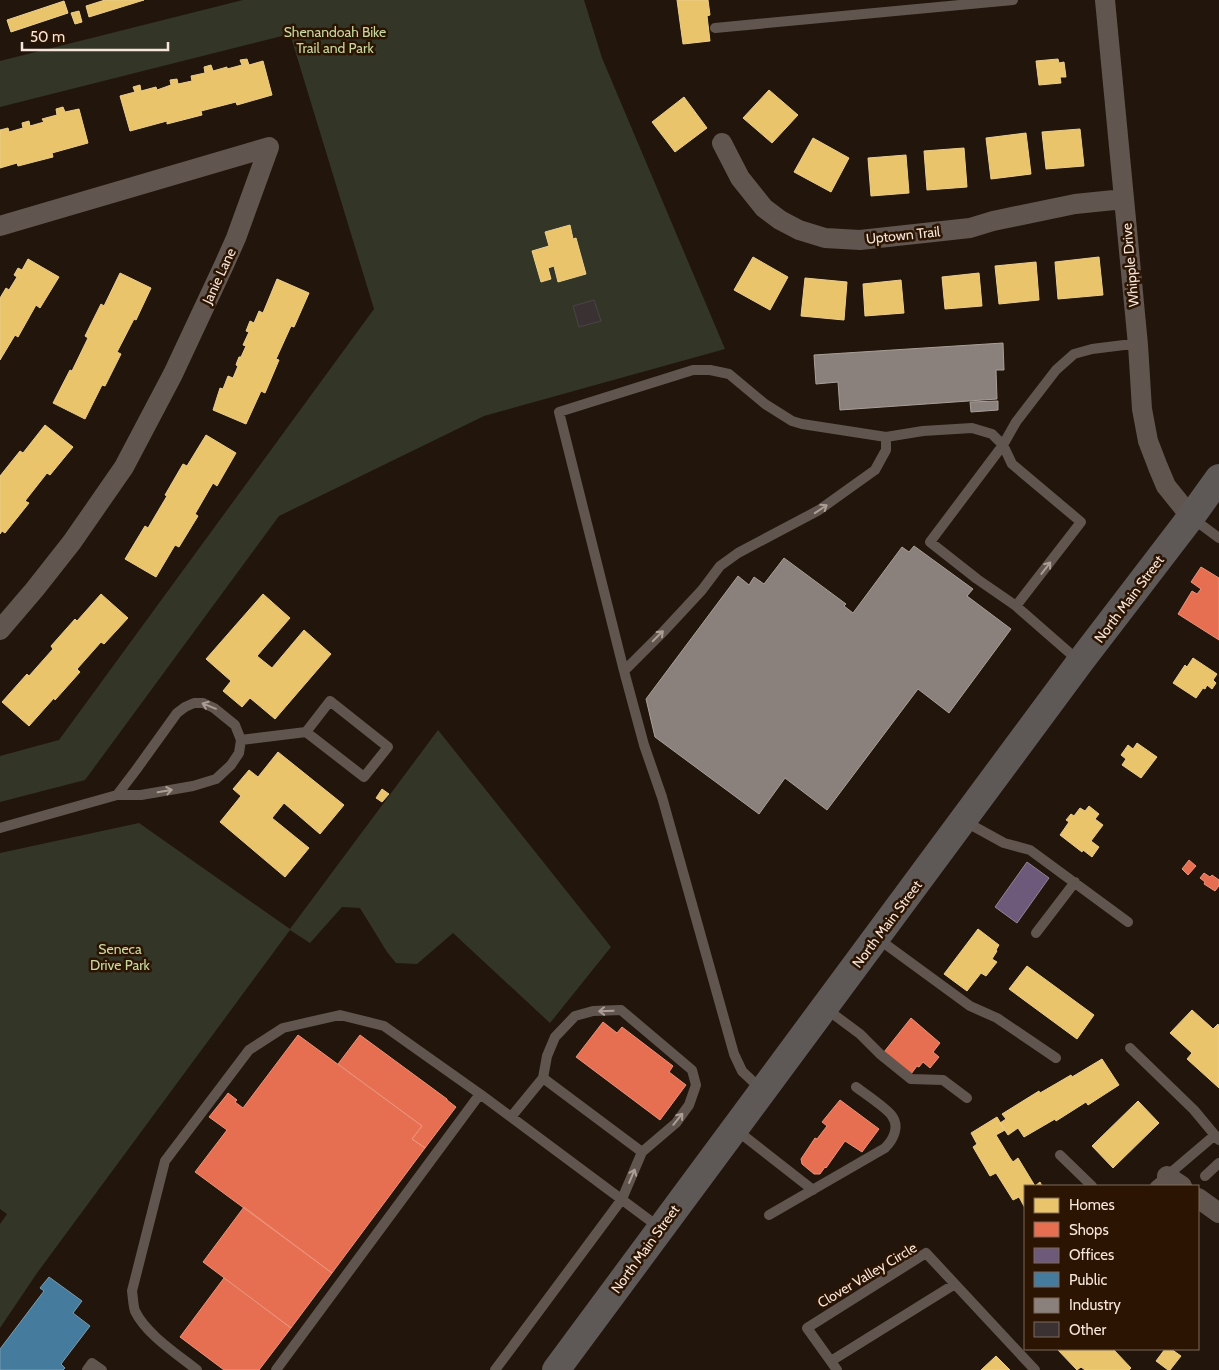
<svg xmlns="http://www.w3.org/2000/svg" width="1219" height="1370" font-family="Cabin,sans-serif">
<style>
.green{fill:#333626}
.homes{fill:#e9c46a;stroke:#edce8b}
.shops{fill:#e76f51;stroke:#ec927a}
.offices{fill:#6d597a;stroke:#968396}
.public{fill:#457b9d;stroke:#7a9baf}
.industry{fill:#8a817c;stroke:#aa9f98}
.building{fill:#3a3132;stroke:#4b4344}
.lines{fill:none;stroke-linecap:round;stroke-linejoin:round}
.service{stroke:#61564f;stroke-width:10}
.minor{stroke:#61564f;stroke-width:20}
.primary{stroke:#5e5857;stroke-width:28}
.oneway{stroke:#ac9e94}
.labels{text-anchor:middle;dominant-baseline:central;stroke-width:5;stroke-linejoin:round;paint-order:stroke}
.park-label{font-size:14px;fill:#c7d99f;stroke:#2c1402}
.street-label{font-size:14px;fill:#f6e5d9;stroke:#2c1402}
</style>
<rect width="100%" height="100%" fill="#22150c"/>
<path class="green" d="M 243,0 L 584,0 L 602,58 L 725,349 L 484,416 L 279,516 L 85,780 L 0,802 L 0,756 L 59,740 L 374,309 L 290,34 L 0,107 L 0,61 Z
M 438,730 L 611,947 L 550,1023 L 453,933 L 417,964 L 396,963 L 387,952 L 360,908 L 342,907 L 310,943 L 290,930 L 37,1273 L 0,1328 L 0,1224 L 7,1214 L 0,1209 L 0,853 L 139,823 L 290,929 Z"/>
<path class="homes" d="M 105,0 L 144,0 L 89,17 L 86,6 Z
M 677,0 L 708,0 L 710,15 L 707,16 L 710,41 L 683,44 Z
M 64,1 L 68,13 L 11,32 L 7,20 Z
M 79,11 L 82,22 L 75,24 L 71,13 Z
M 247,59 L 249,65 L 263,61 L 272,95 L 237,105 L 236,102 L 201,111 L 202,115 L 167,124 L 167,121 L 130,131 L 120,96 L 135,92 L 133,87 L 140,85 L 141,91 L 156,87 L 157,90 L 171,85 L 170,80 L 177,79 L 178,84 L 192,81 L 191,76 L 205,73 L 204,67 L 211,65 L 213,71 L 227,67 L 227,69 L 242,65 L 240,60 Z
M 1058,59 L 1059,63 L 1064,62 L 1066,77 L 1060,77 L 1061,83 L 1039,85 L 1036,61 Z
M 769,90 L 798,115 L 772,143 L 743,118 Z
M 684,97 L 707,128 L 675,152 L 652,122 Z
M 63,107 L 65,112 L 79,109 L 88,143 L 52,153 L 53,157 L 18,166 L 17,163 L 0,168 L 0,130 L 8,128 L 9,132 L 23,128 L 22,123 L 29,121 L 30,126 L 44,122 L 42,119 L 57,115 L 56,109 Z
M 1080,129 L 1084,166 L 1046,169 L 1042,132 Z
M 1026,133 L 1031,174 L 991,179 L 986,138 Z
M 813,138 L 849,158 L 831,192 L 794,172 Z
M 964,148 L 967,187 L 927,190 L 924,151 Z
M 906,155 L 909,193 L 871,196 L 868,158 Z
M 570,225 L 573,239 L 576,238 L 586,274 L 558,282 L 554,266 L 548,268 L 551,279 L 541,282 L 532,251 L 549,246 L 545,232 Z
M 753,257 L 788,277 L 770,310 L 734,290 Z
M 1099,257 L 1103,295 L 1058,299 L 1055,262 Z
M 28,259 L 59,277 L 40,308 L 36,305 L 18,337 L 15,335 L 0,360 L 0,298 L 6,288 L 9,290 L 17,277 L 14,275 L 18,268 L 22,270 Z
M 1036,262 L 1039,300 L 999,304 L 995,266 Z
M 120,273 L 151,288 L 136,320 L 134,319 L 117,352 L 121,354 L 105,386 L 102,385 L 85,419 L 53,403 L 70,370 L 72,371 L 88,338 L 85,336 L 101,304 L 104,306 Z
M 979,273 L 982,306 L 945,309 L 942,277 Z
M 805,278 L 847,282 L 844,320 L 801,316 Z
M 277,279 L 309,293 L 294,327 L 291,326 L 276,359 L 279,360 L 265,393 L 261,391 L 246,424 L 213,410 L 220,388 L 223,389 L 228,376 L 233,378 L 238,366 L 236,365 L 237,362 L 239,357 L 241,357 L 246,346 L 243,345 L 249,332 L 246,331 L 250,321 L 254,323 L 259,311 L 263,313 Z
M 901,280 L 904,313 L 865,316 L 863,284 Z
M 45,425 L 73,447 L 50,475 L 47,473 L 25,501 L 29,503 L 5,533 L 2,531 L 0,534 L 0,476 L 20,451 L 23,453 Z
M 206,435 L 236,453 L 217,486 L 213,483 L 195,514 L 198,516 L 179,547 L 175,545 L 156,577 L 125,559 L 145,526 L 148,528 L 167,496 L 165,495 L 183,464 L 187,466 Z
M 101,594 L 128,618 L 104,644 L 101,642 L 77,669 L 80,672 L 55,700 L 54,698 L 29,726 L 2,702 L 27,674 L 29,676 L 53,649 L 51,646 L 75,619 L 77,621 Z
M 263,594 L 290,618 L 257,656 L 272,668 L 304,630 L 331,654 L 275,719 L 250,698 L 242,707 L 223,691 L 231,681 L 206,659 Z
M 1193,658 L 1217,674 L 1213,680 L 1216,683 L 1212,689 L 1207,685 L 1205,689 L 1203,688 L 1196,698 L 1173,683 L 1185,665 L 1187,667 Z
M 1137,743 L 1157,757 L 1141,778 L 1122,765 L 1126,759 L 1121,755 L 1128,745 L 1133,749 Z
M 278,752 L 344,805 L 320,834 L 284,803 L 272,818 L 309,848 L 285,877 L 220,822 L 241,796 L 233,789 L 249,770 L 258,777 Z
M 382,789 L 389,794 L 382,802 L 376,798 Z
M 1089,806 L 1099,814 L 1095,819 L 1103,825 L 1091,841 L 1099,847 L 1092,857 L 1083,850 L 1082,852 L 1060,835 L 1069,822 L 1066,820 L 1071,814 L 1074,816 L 1080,808 L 1085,811 Z
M 978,929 L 999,945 L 996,950 L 997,951 L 992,959 L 997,962 L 986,976 L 981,973 L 967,991 L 944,974 Z
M 1027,966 L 1094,1015 L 1077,1039 L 1009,989 Z
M 1192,1010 L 1211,1027 L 1213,1029 L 1218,1024 L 1219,1026 L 1219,1088 L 1187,1059 L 1192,1053 L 1170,1033 Z
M 1102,1059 L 1119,1085 L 1088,1105 L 1086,1102 L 1056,1121 L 1055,1119 L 1024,1137 L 1018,1128 L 1008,1135 L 1000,1123 L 1006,1119 L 1002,1114 L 1039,1091 L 1040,1093 L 1071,1075 L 1072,1077 Z
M 1138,1101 L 1159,1123 L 1113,1168 L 1092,1146 Z
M 997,1117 L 1005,1130 L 996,1135 L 1010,1158 L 1013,1162 L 1018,1158 L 1035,1186 L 1040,1182 L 1042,1186 L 1025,1186 L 1025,1208 L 1019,1197 L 1013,1200 L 996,1173 L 990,1176 L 973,1147 L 977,1144 L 971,1133 Z
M 1057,1349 L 1113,1349 L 1131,1368 L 1129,1370 L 1085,1370 L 1081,1367 L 1077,1370 Z
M 1165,1349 L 1171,1349 L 1181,1356 L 1170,1370 L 1168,1370 L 1156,1361 Z
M 996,1356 L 1010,1370 L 981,1370 Z"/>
<path class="shops" d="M 1201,567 L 1219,578 L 1219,640 L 1178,614 L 1192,591 L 1197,594 L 1201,589 L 1191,582 Z
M 1189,860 L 1196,866 L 1188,875 L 1182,869 Z
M 1204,873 L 1210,877 L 1212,875 L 1219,880 L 1219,886 L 1215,891 L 1204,884 L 1205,882 L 1200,878 Z
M 911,1018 L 940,1043 L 933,1052 L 939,1057 L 930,1068 L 923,1062 L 919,1067 L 917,1066 L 911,1074 L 884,1052 Z
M 603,1022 L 617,1033 L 622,1027 L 673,1066 L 669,1072 L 686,1085 L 660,1120 L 576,1057 Z
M 298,1035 L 422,1126 L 412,1139 L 425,1148 L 332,1273 L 195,1172 L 227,1130 L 209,1117 L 225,1097 L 228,1093 L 237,1100 L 235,1102 L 243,1108 Z
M 360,1035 L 447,1099 L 447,1100 L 456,1107 L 425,1148 L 412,1139 L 422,1126 L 338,1064 Z
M 840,1100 L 879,1129 L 862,1152 L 845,1141 L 826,1168 L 825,1167 L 820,1174 L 814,1174 L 802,1164 L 801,1159 L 815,1138 L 817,1139 L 827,1126 L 822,1122 Z
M 244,1207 L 332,1273 L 291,1328 L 203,1262 Z
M 224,1278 L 291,1328 L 259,1370 L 224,1370 L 180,1337 Z"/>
<path class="offices" d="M 1027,862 L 1049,878 L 1017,923 L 995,907 Z"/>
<path class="public" d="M 49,1277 L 82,1301 L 73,1313 L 90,1326 L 61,1364 L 65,1368 L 63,1370 L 0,1370 L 0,1349 L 44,1291 L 40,1288 Z"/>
<path class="industry" d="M 1003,343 L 1004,370 L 996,370 L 997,399 L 840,410 L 838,382 L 816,384 L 814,355 Z
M 998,401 L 998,410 L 971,412 L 970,402 Z
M 914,546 L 973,589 L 967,596 L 1011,629 L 949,713 L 918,689 L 827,810 L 785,778 L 759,814 L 655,737 L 646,699 L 738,576 L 749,585 L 754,577 L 764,584 L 784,558 L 846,604 L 844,606 L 853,613 L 902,547 L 909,552 Z"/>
<path class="building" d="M 594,300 L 601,321 L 579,327 L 573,306 Z"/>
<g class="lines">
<path class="service" d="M 715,28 L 1013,0
M 1192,518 L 1219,538
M 1080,662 L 1016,606 L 977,579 L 930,542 L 1003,445 L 1016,422 L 1056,370 L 1074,354 L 1092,349 L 1124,345 L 1138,345
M 624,671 L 663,632 L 702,590 L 720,566 L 738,553 L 819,510 L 875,470 L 886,450 L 886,437
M 330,701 L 388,747 L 364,777 L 306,732 Z
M 241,740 L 306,732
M 964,821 L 1004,843 L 1030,850 L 1128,922
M 0,828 L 117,795 L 141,795 L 193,786 L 216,779 L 231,765 L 239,753 L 241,740 L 235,725 L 214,708 L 203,703 L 194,703 L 185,707 L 177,713 L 136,770 L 117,795
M 1036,933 L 1075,882
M 877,938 L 970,1006 L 997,1018 L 1056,1058
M 825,1008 L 860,1034 L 880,1054 L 911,1079 L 943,1080 L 967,1098
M 1130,1048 L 1194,1110 L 1219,1140
M 543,1078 L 642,1152
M 762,1090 L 742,1071 L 734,1054 L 662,797 L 644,745 L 624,671 L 559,412 L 693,370 L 710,370 L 729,374 L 765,404 L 792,421 L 802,424 L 886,437 L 923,431 L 972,428 L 992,434 L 1003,445 L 1012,464 L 1081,522 L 1016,606
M 735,1129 L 813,1190
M 1060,1155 L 1092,1186
M 1205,1176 L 1219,1163
M 1155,1186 L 1215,1135
M 769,1215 L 885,1148 C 893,1140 900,1127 892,1116 C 888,1109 864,1093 856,1087
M 831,1361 L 955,1284
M 87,1370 L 92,1363 L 102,1370
M 197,1370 C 177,1354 146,1334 135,1311 C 133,1305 133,1297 132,1291 L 165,1161 L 249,1050 L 283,1028 L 340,1015 L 384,1026 L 480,1094 L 660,1228
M 276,1370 L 480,1094
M 495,1370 L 622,1199 L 642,1152 L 676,1123 L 689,1105 L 696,1085 L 692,1070 L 621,1010 L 593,1011 L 575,1016 L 555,1037 L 547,1056 L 543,1078 L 511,1117
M 837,1370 L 807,1328 L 926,1253 L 1035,1370"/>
<path class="minor" d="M 1105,0 L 1138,345 L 1142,409 L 1148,441 L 1158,467 L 1166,486 L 1191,517
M 722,143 L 740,178 L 764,208 L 780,220 L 799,230 L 825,238 L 860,240 L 970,228 L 993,221 L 1075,204 L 1124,199
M 0,226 L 269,147 L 236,238 L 224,265 L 173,374 L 124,467 L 72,542 L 35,589 L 0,630
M 1167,1176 L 1182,1186
M 1198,1198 L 1219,1213"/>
<path class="primary" d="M 556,1370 L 1080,662 L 1191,517 L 1219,478"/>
</g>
<defs><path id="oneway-shaft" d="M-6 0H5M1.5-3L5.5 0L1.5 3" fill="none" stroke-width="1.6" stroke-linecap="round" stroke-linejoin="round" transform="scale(1.25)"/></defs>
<g class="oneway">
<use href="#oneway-shaft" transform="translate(821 509) rotate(-34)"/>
<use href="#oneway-shaft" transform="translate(1046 568) rotate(-52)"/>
<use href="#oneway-shaft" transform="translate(658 636) rotate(-45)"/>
<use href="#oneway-shaft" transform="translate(209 706) rotate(-158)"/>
<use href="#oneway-shaft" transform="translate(165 791) rotate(-9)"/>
<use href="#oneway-shaft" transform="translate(606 1011) rotate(178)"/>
<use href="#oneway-shaft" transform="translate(678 1119) rotate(-51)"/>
<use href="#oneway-shaft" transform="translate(632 1176) rotate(-67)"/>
</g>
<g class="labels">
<g class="park-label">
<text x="335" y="32">Shenandoah Bike<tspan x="335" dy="16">Trail and Park</tspan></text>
<text x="120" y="949">Seneca<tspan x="120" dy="16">Drive Park</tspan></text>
</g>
<g class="street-label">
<text transform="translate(903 235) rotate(-6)">Uptown Trail</text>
<text transform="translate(1130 265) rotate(-95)">Whipple Drive</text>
<text transform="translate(219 276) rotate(-65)">Janie Lane</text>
<text transform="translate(1129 599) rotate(-53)">North Main Street</text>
<text transform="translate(887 924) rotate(-53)">North Main Street</text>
<text transform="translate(645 1249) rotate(-54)">North Main Street</text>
<text transform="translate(867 1275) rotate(-31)">Clover Valley Circle</text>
</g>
</g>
<rect x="1024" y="1185" width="175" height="165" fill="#2c1402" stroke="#7d6858"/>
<rect x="1034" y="1198" width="25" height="15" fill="#e9c46a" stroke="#7d6858"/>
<text x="1069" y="1210" font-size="15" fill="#f6e5d9">Homes</text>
<rect x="1034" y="1222" width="25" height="15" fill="#e76f51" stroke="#7d6858"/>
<text x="1069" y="1235" font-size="15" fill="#f6e5d9">Shops</text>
<rect x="1034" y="1248" width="25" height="15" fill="#6d597a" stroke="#7d6858"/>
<text x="1069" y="1260" font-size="15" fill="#f6e5d9">Offices</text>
<rect x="1034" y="1272" width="25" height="15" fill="#457b9d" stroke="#7d6858"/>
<text x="1069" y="1285" font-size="15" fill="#f6e5d9">Public</text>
<rect x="1034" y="1298" width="25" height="15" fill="#8a817c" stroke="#7d6858"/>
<text x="1069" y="1310" font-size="15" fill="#f6e5d9">Industry</text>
<rect x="1034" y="1322" width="25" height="15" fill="#3a3132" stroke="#7d6858"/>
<text x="1069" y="1335" font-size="15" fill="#f6e5d9">Other</text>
<path d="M22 42v8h146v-8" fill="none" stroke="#f6e5d9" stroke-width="2.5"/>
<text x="30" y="42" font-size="15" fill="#f6e5d9" stroke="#2c1402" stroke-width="4" paint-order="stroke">50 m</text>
</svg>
